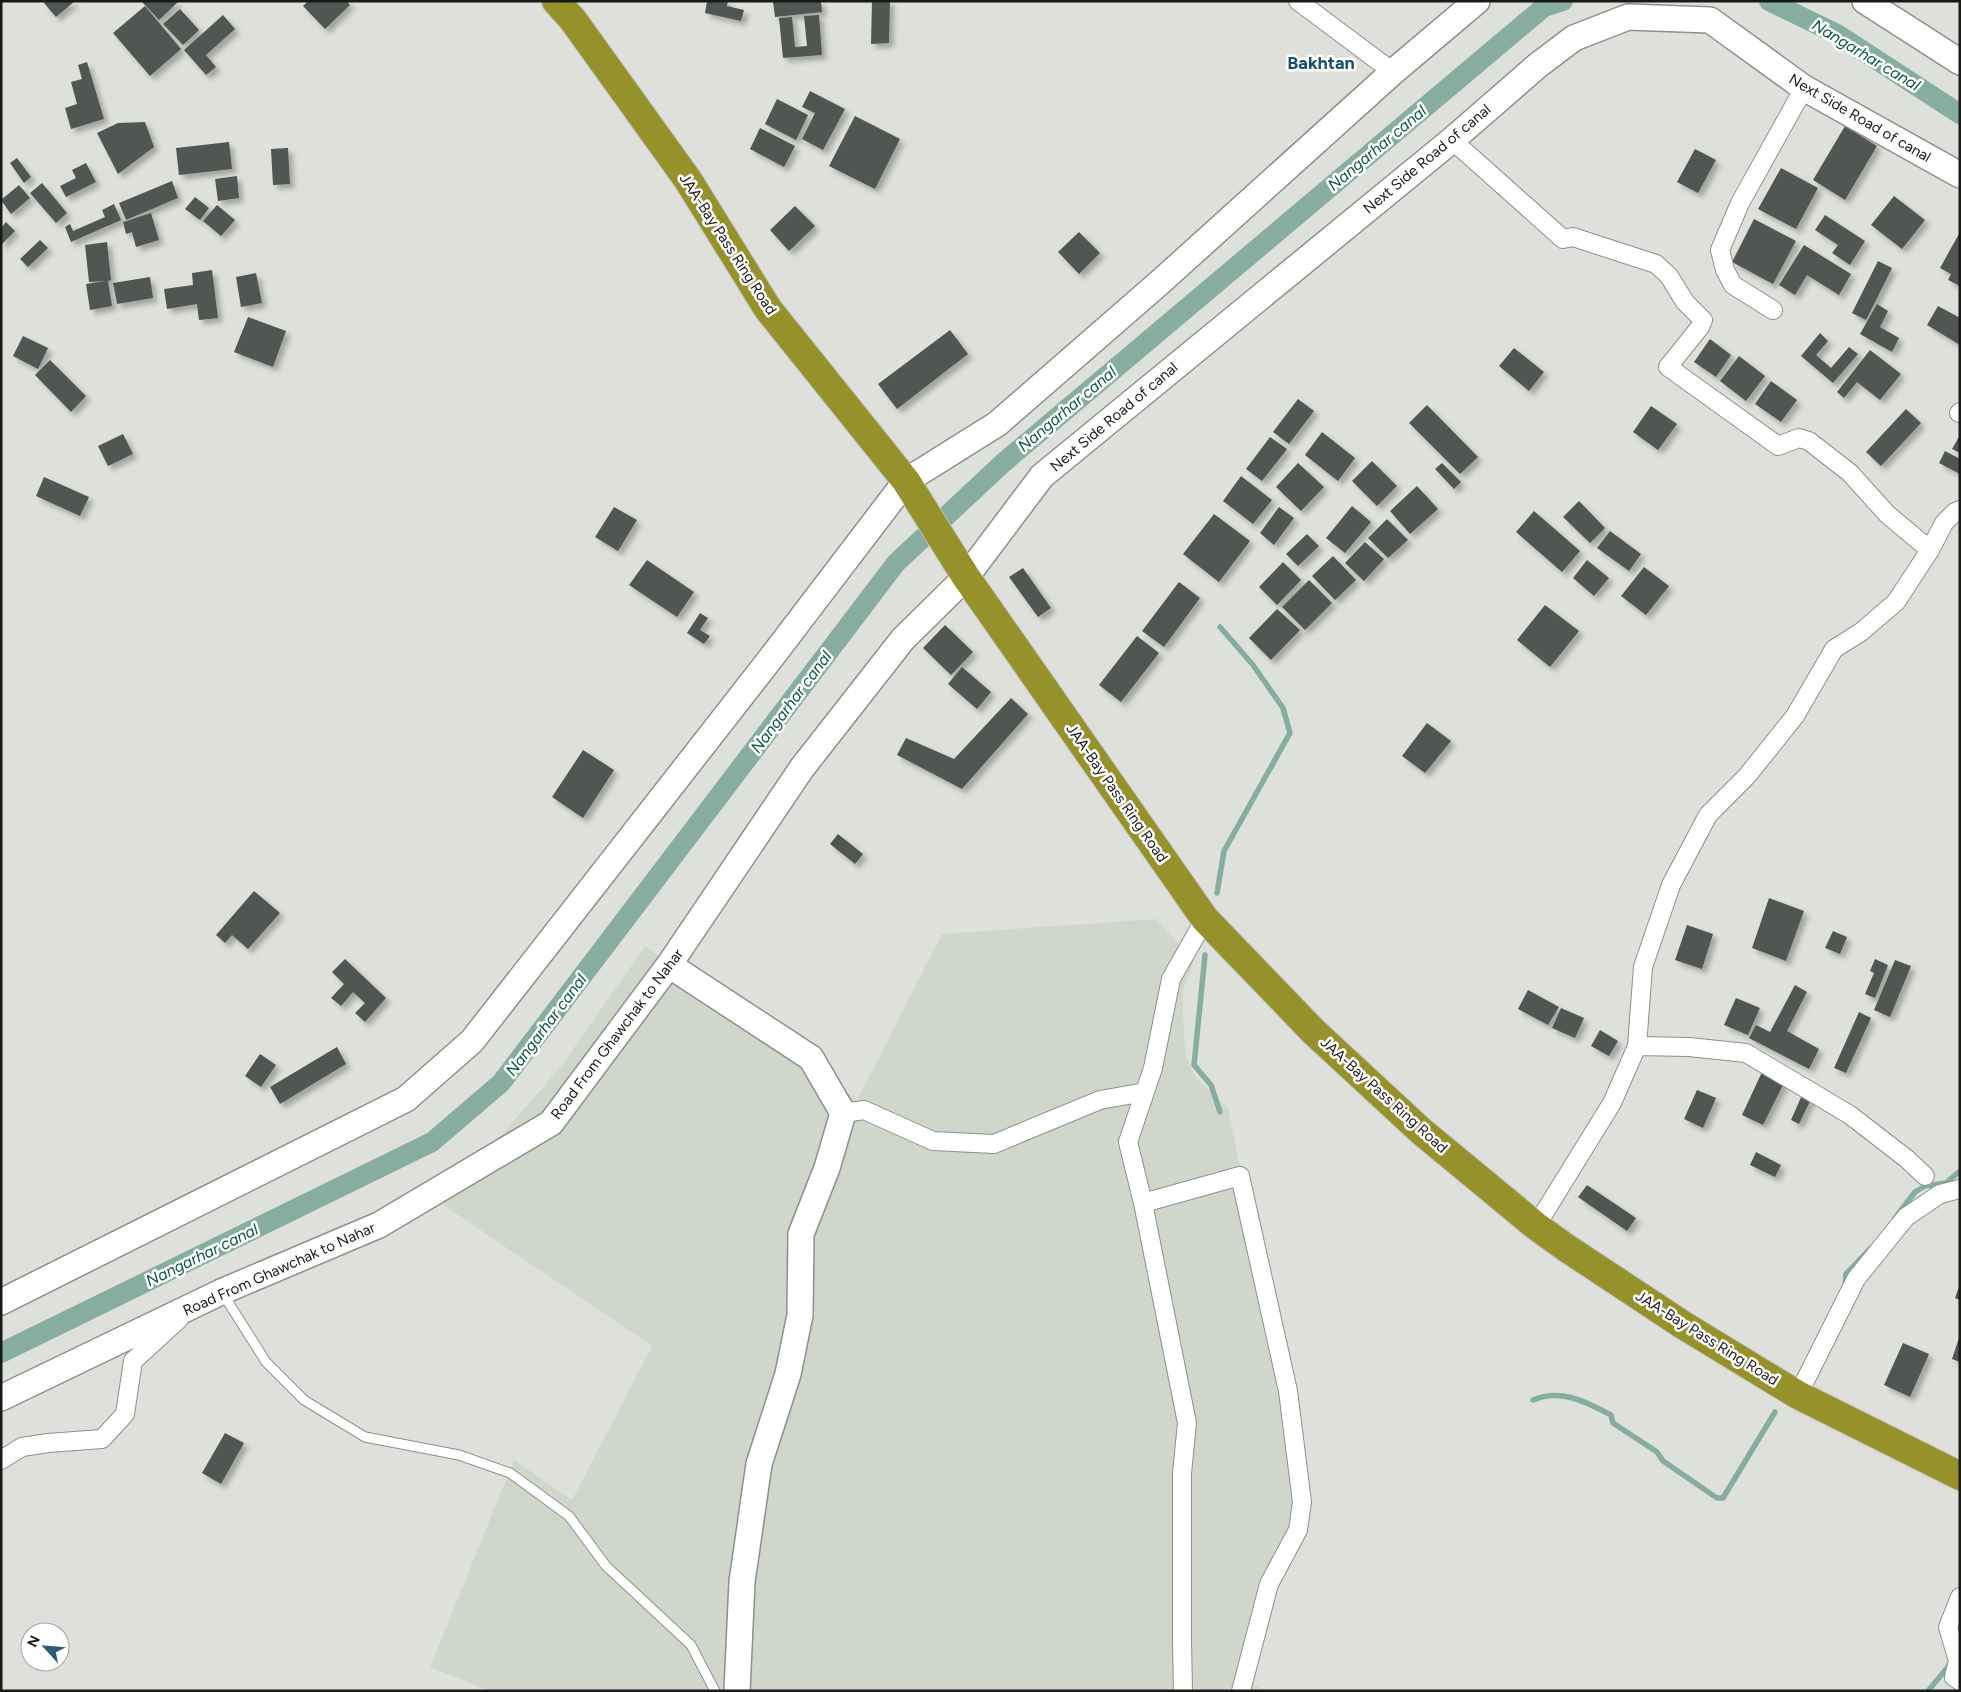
<svg xmlns="http://www.w3.org/2000/svg" width="1961" height="1692" font-family="Figtree,sans-serif">
<style>
.built{fill:#d0d7ca}
.lines{fill:none;stroke-linecap:round;stroke-linejoin:round}
.stream{stroke:#87aca0;stroke-width:5.5}
.canal{stroke:#87aca0;stroke-width:20}
.building{fill:#515652;filter:url(#shadow)}
.lane-casing{stroke:#8d908a;stroke-width:11}
.street-casing{stroke:#8d908a;stroke-width:20}
.secondary-casing{stroke:#8d908a;stroke-width:28}
.highway-casing{stroke:#bfbfbe;stroke-width:30}
.lane{stroke:#fff;stroke-width:9}
.street{stroke:#fff;stroke-width:18}
.secondary{stroke:#fff;stroke-width:25}
.highway{stroke:#95922b;stroke-width:28}
.labels{text-anchor:middle;dominant-baseline:central;stroke-width:5;stroke-linejoin:round;paint-order:stroke}
.street-label{font-size:15px;fill:#191a18;stroke:#fff}
.water-label{font-size:16px;font-style:italic;fill:#085544;stroke:#fff}
.quarter-label{font-size:18px;font-weight:bold;fill:#154f70;stroke:#fff}
</style>
<defs>
<filter id="shadow"><feDropShadow dx="4.5" dy="4.5" stdDeviation="2.5" flood-color="#0004"/></filter>
</defs>
<rect width="100%" height="100%" fill="#dee1db"/>
<path class="built" d="M 1156,919 L 1194,961 L 1182,993 L 1185,1052 L 1195,1077 L 1228,1108 L 1306,1499 L 1278,1581 L 1253,1684 L 1266,1691 L 490,1691 L 430,1667 L 514,1460 L 572,1500 L 652,1346 L 417,1187 L 500,1137 L 562,1065 L 645,946 L 857,1100 L 942,934 Z"/>
<g class="lines">
<path class="stream" d="M 1217,893 L 1224,851 L 1290,733 L 1283,708 L 1253,665 L 1220,627
M 1205,955 L 1194,1065 L 1211,1085 L 1220,1112
M 1895,1218 L 1915,1192 L 1925,1186 L 1946,1183 L 1960,1171
M 1845,1288 L 1846,1274 L 1871,1248
M 1533,1400 C 1561,1388 1586,1402 1611,1415 L 1613,1423 L 1657,1452 L 1663,1461 L 1717,1498 L 1723,1498 L 1775,1412
M 1928,1691 L 1952,1662"/>
<path class="canal" d="M 1769,1 L 1837,34 L 1960,114
M 1,1353 L 432,1142 L 501,1083 L 896,563 L 1003,463 L 1544,7 L 1563,1"/>
</g>
<path class="building" d="M 46,1 L 75,1 L 56,17 L 44,3 Z
M 141,1 L 179,1 L 159,20 Z
M 308,1 L 347,1 L 350,5 L 325,29 L 303,6 Z
M 707,1 L 728,1 L 727,6 L 744,10 L 741,21 L 705,13 Z
M 773,1 L 821,1 L 822,12 L 775,17 Z
M 872,1 L 890,1 L 889,43 L 871,44 Z
M 145,6 L 181,49 L 150,76 L 113,33 Z
M 180,9 L 199,30 L 183,45 L 163,24 Z
M 223,15 L 235,29 L 206,55 L 216,67 L 206,75 L 184,50 Z
M 819,15 L 822,55 L 783,58 L 779,18 L 792,17 L 795,47 L 807,46 L 804,16 Z
M 87,62 L 104,119 L 71,129 L 65,108 L 77,104 L 71,82 L 82,79 L 78,65 Z
M 810,91 L 845,109 L 823,150 L 802,139 L 815,113 L 802,107 Z
M 777,99 L 808,115 L 796,140 L 765,124 Z
M 855,116 L 900,139 L 875,189 L 829,166 Z
M 145,122 L 154,147 L 118,174 L 97,133 L 118,123 Z
M 1845,126 L 1877,146 L 1845,200 L 1813,180 Z
M 760,128 L 795,146 L 784,167 L 750,149 Z
M 229,142 L 232,169 L 179,175 L 176,148 Z
M 288,148 L 290,184 L 273,185 L 271,149 Z
M 1695,149 L 1716,160 L 1698,193 L 1677,182 Z
M 17,158 L 31,177 L 24,183 L 10,163 Z
M 86,163 L 96,182 L 66,197 L 60,186 L 76,178 L 72,170 Z
M 1781,168 L 1818,188 L 1796,229 L 1758,209 Z
M 237,176 L 239,198 L 218,201 L 215,179 Z
M 172,181 L 178,198 L 126,220 L 119,203 Z
M 42,183 L 67,213 L 56,223 L 30,193 Z
M 19,185 L 30,198 L 11,214 L 1,200 Z
M 1894,196 L 1925,220 L 1902,249 L 1871,225 Z
M 195,197 L 209,208 L 200,220 L 185,209 Z
M 114,204 L 121,220 L 71,242 L 65,227 L 70,224 L 73,231 L 105,217 L 102,210 Z
M 217,205 L 235,220 L 221,236 L 203,221 Z
M 795,206 L 815,226 L 789,251 L 770,230 Z
M 151,213 L 159,240 L 136,247 L 132,232 L 126,234 L 123,222 Z
M 1825,215 L 1865,241 L 1850,265 L 1832,253 L 1838,245 L 1815,230 Z
M 1754,219 L 1796,241 L 1773,284 L 1732,262 Z
M 6,222 L 15,231 L 1,245 L 1,228 Z
M 1079,232 L 1100,253 L 1079,274 L 1058,252 Z
M 1960,232 L 1960,286 L 1948,280 L 1951,274 L 1940,268 Z
M 40,240 L 48,248 L 28,267 L 20,259 Z
M 107,242 L 111,280 L 108,281 L 112,306 L 90,310 L 86,284 L 105,281 L 89,282 L 85,245 Z
M 1804,245 L 1851,274 L 1839,295 L 1807,275 L 1795,295 L 1779,285 Z
M 1878,261 L 1892,268 L 1866,320 L 1852,313 Z
M 212,270 L 218,318 L 199,320 L 197,304 L 167,309 L 164,289 L 193,285 L 192,273 Z
M 256,273 L 262,303 L 241,307 L 236,277 Z
M 150,277 L 153,298 L 117,304 L 113,283 Z
M 1877,304 L 1888,311 L 1880,327 L 1899,338 L 1892,352 L 1860,334 Z
M 1938,306 L 1960,318 L 1960,345 L 1927,325 Z
M 248,317 L 286,331 L 273,367 L 234,352 Z
M 950,330 L 968,354 L 897,409 L 878,384 Z
M 1820,333 L 1828,341 L 1816,355 L 1831,368 L 1849,347 L 1858,354 L 1833,383 L 1801,356 Z
M 23,336 L 48,348 L 38,369 L 13,356 Z
M 1710,339 L 1731,355 L 1716,377 L 1694,362 Z
M 1514,348 L 1544,372 L 1529,391 L 1499,366 Z
M 1870,350 L 1901,374 L 1880,400 L 1857,382 L 1844,398 L 1837,392 Z
M 1739,356 L 1765,376 L 1746,401 L 1720,381 Z
M 50,360 L 86,396 L 71,412 L 35,375 Z
M 1771,381 L 1797,400 L 1781,422 L 1755,404 Z
M 1298,399 L 1314,411 L 1289,444 L 1273,432 Z
M 1427,405 L 1478,457 L 1460,474 L 1409,423 Z
M 1651,406 L 1677,424 L 1658,450 L 1633,432 Z
M 1906,409 L 1921,423 L 1881,466 L 1866,452 Z
M 1322,432 L 1355,458 L 1338,481 L 1305,455 Z
M 123,434 L 133,454 L 108,466 L 98,446 Z
M 1960,435 L 1960,453 L 1952,449 Z
M 1270,437 L 1287,449 L 1262,481 L 1246,469 Z
M 1945,451 L 1960,459 L 1960,474 L 1939,463 Z
M 1372,461 L 1397,486 L 1377,506 L 1352,481 Z
M 1298,463 L 1324,487 L 1301,511 L 1276,487 Z
M 1442,463 L 1461,482 L 1454,489 L 1435,469 Z
M 1241,476 L 1272,500 L 1253,524 L 1223,501 Z
M 44,477 L 89,497 L 80,516 L 36,496 Z
M 1417,486 L 1438,509 L 1410,534 L 1390,511 Z
M 1579,501 L 1605,528 L 1590,543 L 1563,517 Z
M 1352,506 L 1371,522 L 1345,553 L 1326,538 Z
M 614,507 L 637,520 L 618,551 L 595,537 Z
M 1279,507 L 1294,518 L 1274,545 L 1260,533 Z
M 1534,511 L 1580,551 L 1562,572 L 1516,532 Z
M 1214,514 L 1250,541 L 1219,582 L 1183,554 Z
M 1387,519 L 1408,540 L 1388,558 L 1368,538 Z
M 1610,531 L 1641,554 L 1629,571 L 1597,548 Z
M 1307,534 L 1319,546 L 1298,566 L 1286,554 Z
M 1365,542 L 1384,559 L 1364,581 L 1345,563 Z
M 1333,556 L 1356,580 L 1335,600 L 1312,576 Z
M 647,560 L 694,592 L 677,617 L 629,585 Z
M 1587,560 L 1609,578 L 1594,596 L 1573,578 Z
M 1283,562 L 1301,580 L 1277,605 L 1259,587 Z
M 1644,567 L 1669,586 L 1646,615 L 1621,596 Z
M 1023,568 L 1051,608 L 1038,617 L 1009,577 Z
M 1309,580 L 1332,603 L 1305,630 L 1282,607 Z
M 1179,582 L 1200,598 L 1164,647 L 1142,631 Z
M 1545,605 L 1579,631 L 1550,667 L 1517,640 Z
M 1277,609 L 1300,630 L 1271,660 L 1249,638 Z
M 700,613 L 708,618 L 700,630 L 710,636 L 704,644 L 687,633 Z
M 945,625 L 973,652 L 951,675 L 923,648 Z
M 1137,636 L 1159,653 L 1121,702 L 1099,685 Z
M 962,667 L 991,692 L 977,709 L 948,684 Z
M 1011,698 L 1028,714 L 962,789 L 897,755 L 906,738 L 954,759 Z
M 1427,723 L 1451,741 L 1425,773 L 1402,756 Z
M 583,750 L 614,770 L 583,818 L 552,797 Z
M 838,834 L 863,854 L 855,864 L 830,844 Z
M 254,891 L 280,913 L 248,949 L 232,935 L 225,943 L 216,935 Z
M 1769,898 L 1804,911 L 1786,961 L 1752,948 Z
M 1687,925 L 1713,934 L 1702,969 L 1675,960 Z
M 1833,931 L 1847,937 L 1840,954 L 1825,948 Z
M 345,959 L 386,998 L 365,1022 L 355,1013 L 365,1003 L 353,992 L 341,1006 L 331,998 L 344,984 L 332,972 Z
M 1875,959 L 1888,965 L 1875,998 L 1865,994 L 1874,973 L 1870,971 Z
M 1895,960 L 1911,966 L 1890,1017 L 1874,1010 Z
M 1795,985 L 1807,992 L 1787,1031 L 1819,1049 L 1809,1069 L 1749,1038 L 1756,1025 L 1770,1032 Z
M 1528,990 L 1559,1007 L 1548,1025 L 1518,1009 Z
M 1736,998 L 1760,1008 L 1748,1035 L 1724,1025 Z
M 1561,1008 L 1584,1018 L 1575,1038 L 1552,1028 Z
M 1859,1012 L 1871,1018 L 1846,1073 L 1834,1068 Z
M 1600,1030 L 1618,1041 L 1609,1056 L 1591,1046 Z
M 337,1047 L 346,1064 L 280,1104 L 270,1087 Z
M 260,1054 L 276,1065 L 261,1087 L 245,1076 Z
M 1762,1072 L 1784,1083 L 1763,1125 L 1742,1115 Z
M 1697,1090 L 1716,1098 L 1703,1128 L 1684,1119 Z
M 1802,1095 L 1811,1099 L 1799,1124 L 1791,1120 Z
M 1756,1152 L 1781,1165 L 1775,1177 L 1750,1165 Z
M 1587,1185 L 1636,1218 L 1627,1231 L 1578,1197 Z
M 1960,1284 L 1960,1300 L 1955,1298 Z
M 1960,1335 L 1960,1362 L 1952,1359 Z
M 1903,1343 L 1929,1354 L 1910,1397 L 1884,1385 Z
M 225,1433 L 244,1443 L 221,1484 L 202,1473 Z"/>
<g class="lines">
<defs>
<path id="lane" d="M 223,1294 L 266,1362 L 304,1400 L 365,1437 L 459,1455 L 510,1473 L 569,1516 L 606,1566 L 691,1645 L 715,1691"/>
<path id="street" d="M 1298,1 L 1393,72
M 1452,140 L 1563,239 L 1573,237 L 1656,264 L 1669,276 L 1685,302 L 1703,320 L 1700,327 L 1668,367 L 1778,446 L 1799,438 L 1809,441 L 1850,473 L 1887,514 L 1930,550
M 1773,310 L 1733,285 L 1725,270 L 1720,250 L 1740,203 L 1804,88
M 1959,413 L 1960,412
M 1205,919 L 1171,979 L 1153,1068 L 1128,1142 L 1143,1203 L 1240,1176 L 1288,1391 L 1302,1502 L 1298,1530 L 1269,1584 L 1241,1691
M 1637,1046 L 1689,1047 L 1746,1053 L 1850,1115 L 1907,1159 L 1925,1176
M 843,1113 L 864,1110 L 933,1141 L 994,1144 L 1100,1100 L 1145,1092
M 1143,1203 L 1187,1423 L 1182,1473 L 1182,1641 L 1183,1691
M 1536,1226 L 1612,1103 L 1637,1046 L 1643,967 L 1671,885 L 1708,815 L 1747,776 L 1795,716 L 1834,649 L 1861,632 L 1896,602 L 1930,550 L 1944,523 L 1955,512 L 1960,510
M 1798,1395 L 1856,1279 L 1906,1217 L 1940,1194 L 1960,1189
M 1,1460 L 22,1447 L 48,1443 L 102,1439 L 125,1414 L 133,1361 L 179,1319
M 1960,1597 L 1948,1627 L 1958,1661 L 1954,1677 L 1960,1681"/>
<path id="secondary" d="M 1865,1 L 1960,62
M 669,965 L 811,1058 L 843,1113 L 827,1168 L 801,1234 L 800,1315 L 788,1374 L 759,1464 L 742,1582 L 737,1691
M 1,1302 L 406,1099 L 472,1041 L 771,658 L 906,481 L 997,424 L 1158,284 L 1393,72 L 1477,1
M 1,1398 L 221,1292 L 379,1225 L 551,1123 L 669,965 L 802,768 L 903,639 L 966,577 L 1042,476 L 1452,140 L 1537,66 L 1574,38 L 1628,17 L 1710,20 L 1804,88 L 1960,175"/>
<path id="highway" d="M 556,1 L 573,20 L 688,180 L 768,309 L 906,481 L 966,577 L 1205,919 L 1314,1032 L 1421,1131 L 1536,1226 L 1565,1247 L 1683,1325 L 1798,1395 L 1960,1476"/>
</defs>
<use href="#lane" class="lane-casing"/>
<use href="#street" class="street-casing"/>
<use href="#secondary" class="secondary-casing"/>
<use href="#highway" class="highway-casing"/>
<use href="#lane" class="lane"/>
<use href="#street" class="street"/>
<use href="#secondary" class="secondary"/>
<use href="#highway" class="highway"/>
</g>
<g class="labels">
<g class="street-label">
<text transform="translate(1860 118) rotate(30)">Next Side Road of canal</text>
<text transform="translate(1427 159) rotate(-40)">Next Side Road of canal</text>
<text transform="translate(728 244) rotate(57)">JAA-Bay Pass Ring Road</text>
<text transform="translate(1114 417) rotate(-40)">Next Side Road of canal</text>
<text transform="translate(1117 793) rotate(55)">JAA-Bay Pass Ring Road</text>
<text transform="translate(617 1034) rotate(-53)">Road From Ghawchak to Nahar</text>
<text transform="translate(1384 1095) rotate(42)">JAA-Bay Pass Ring Road</text>
<text transform="translate(279 1269) rotate(-24)">Road From Ghawchak to Nahar</text>
<text transform="translate(1707 1338) rotate(32)">JAA-Bay Pass Ring Road</text>
</g>
<g class="water-label">
<text transform="translate(1866 55) rotate(31)">Nangarhar canal</text>
<text transform="translate(1377 148) rotate(-40)">Nangarhar canal</text>
<text transform="translate(1067 409) rotate(-40)">Nangarhar canal</text>
<text transform="translate(791 702) rotate(-53)">Nangarhar canal</text>
<text transform="translate(546 1025) rotate(-53)">Nangarhar canal</text>
<text transform="translate(202 1255) rotate(-26)">Nangarhar canal</text>
</g>
<g class="quarter-label">
<text x="1321" y="63">Bakhtan</text>
</g>
</g>
<rect width="1961" height="1692" fill="none" stroke="#191a18" stroke-width="5"/>
<g transform="translate(45 1647) rotate(296)"><circle r="24" fill="#ffffff" stroke="#a3a3a3"/>
<path d="M0-4L9 19L0 12L-9 19Z" fill="#2b5b79"/>
<text y="-8" font-size="14" font-weight="bold" text-anchor="middle" fill="#191a18">N</text>
</g>
</svg>
